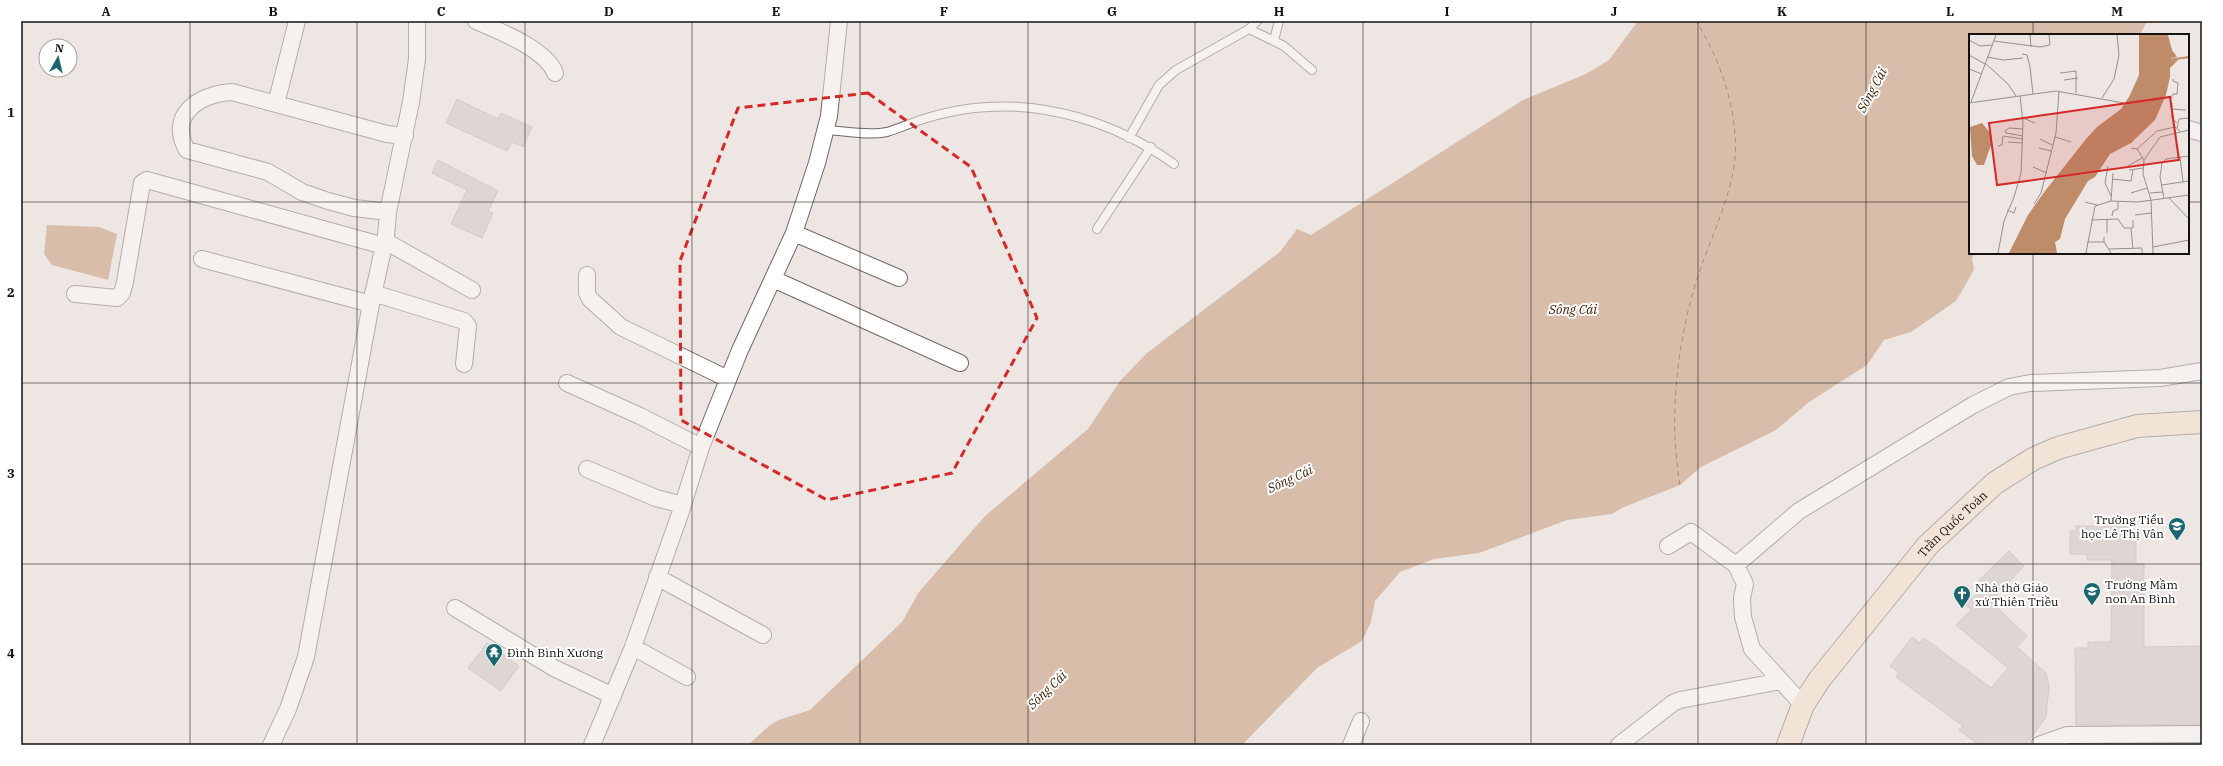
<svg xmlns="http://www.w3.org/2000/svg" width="2223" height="766" font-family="'IBM Plex Serif',serif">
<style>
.water{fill:#be8c69}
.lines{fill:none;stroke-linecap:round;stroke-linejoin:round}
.ferry{stroke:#442206;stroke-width:1;stroke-dasharray:5 4;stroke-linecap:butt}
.building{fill:#cbc4c0;stroke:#b1aba6}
.lane-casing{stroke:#6f6965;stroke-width:10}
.street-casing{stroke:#6f6965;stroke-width:18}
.secondary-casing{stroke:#6f6965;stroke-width:24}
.lane{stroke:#fff;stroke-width:8}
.street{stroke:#fff;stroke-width:16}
.secondary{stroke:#f9dfcb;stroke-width:22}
.marked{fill:none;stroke:#d62828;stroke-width:3;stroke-dasharray:8 5;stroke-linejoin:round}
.grid{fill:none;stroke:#141210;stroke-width:1;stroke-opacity:0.55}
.labels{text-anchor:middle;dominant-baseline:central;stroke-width:4;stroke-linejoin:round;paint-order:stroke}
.poi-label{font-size:12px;fill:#141210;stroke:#fff;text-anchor:start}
.street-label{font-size:12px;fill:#141210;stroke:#fff}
.water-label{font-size:13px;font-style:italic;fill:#442206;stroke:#fff}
.inset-river{fill:none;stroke:#be8c69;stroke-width:2}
.inset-road{fill:none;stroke:#96918e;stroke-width:1}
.view{fill:#d62828;fill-opacity:0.15;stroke:#d62828;stroke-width:2}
.inset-edge{fill:none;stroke:#141210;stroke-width:2}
.neatline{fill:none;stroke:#141210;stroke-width:1.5}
.grid-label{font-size:13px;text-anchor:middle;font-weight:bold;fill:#141210}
</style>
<rect width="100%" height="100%" fill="#ede6e2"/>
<path class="water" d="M 1638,21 L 2147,21 L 2140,35 L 1970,35 L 1970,253 L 1975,253 L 1972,258 L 1974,270 L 1956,301 L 1911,332 L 1884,340 L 1867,365 L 1809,402 L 1776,430 L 1701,467 L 1680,485 L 1624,507 L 1612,514 L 1567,520 L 1479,553 L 1434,559 L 1400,572 L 1375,601 L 1371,622 L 1362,641 L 1317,668 L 1242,745 L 748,745 L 769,726 L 779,720 L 810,710 L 902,622 L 919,592 L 985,516 L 1088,429 L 1120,381 L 1147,353 L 1280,252 L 1297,229 L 1311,235 L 1523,100 L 1586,74 L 1609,60 Z
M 47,225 L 99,227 L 117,234 L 108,280 L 52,265 L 44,254 Z"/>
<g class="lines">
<path class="ferry" d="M 1680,485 C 1669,422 1676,353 1693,292 C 1704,253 1723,217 1732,177 C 1744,127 1723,63 1696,21"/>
</g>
<path class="building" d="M 457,99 L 498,119 L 501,113 L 532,127 L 523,147 L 512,142 L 507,151 L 446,123 Z
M 438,160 L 498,191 L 488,211 L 493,213 L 482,238 L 451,224 L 467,190 L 432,173 Z
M 2076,526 L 2131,526 L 2131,542 L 2136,542 L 2136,564 L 2144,564 L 2144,647 L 2202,646 L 2202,725 L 2076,725 L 2075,648 L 2088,648 L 2088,642 L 2111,642 L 2112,560 L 2087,560 L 2087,554 L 2070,554 L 2070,531 L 2076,531 Z
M 2009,551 L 2024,566 L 1991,602 L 2027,636 L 2017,647 L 2046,673 L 2049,686 L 2046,717 L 2026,745 L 1979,745 L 1959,730 L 1963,726 L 1896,677 L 1899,673 L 1890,666 L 1912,637 L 1920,643 L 1924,638 L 1991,688 L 2008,668 L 1956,625 L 1971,610 L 1966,605 L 1985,585 L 1979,580 Z
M 487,643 L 519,666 L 501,691 L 468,668 Z"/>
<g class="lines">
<defs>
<path id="lane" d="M 1249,29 L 1284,46 L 1312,70
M 1274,40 L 1279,21
M 826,130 C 845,131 868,136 887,132 C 900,128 913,122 927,118 C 942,113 959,110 974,108 C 1045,100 1117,123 1174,164
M 1129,138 L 1159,85 L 1176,70 L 1249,29 L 1257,21
M 1097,229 L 1151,147"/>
<path id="street" d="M 476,21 C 499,31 546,49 555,73
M 276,104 L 297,21
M 2188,129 L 2202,133
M 388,212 L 354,208 L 328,201 L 302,192 L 268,172 L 187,150 C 167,115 199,94 232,92 L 387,134 L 405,136
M 794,233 L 899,278
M 385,241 L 472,290
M 202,259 L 371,304
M 587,275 L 587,293 L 590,299 L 621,327 L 728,379
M 773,279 L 960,363
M 373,293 L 464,321 L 468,326 L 464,364
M 75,294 L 117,298 L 122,293 L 125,282 L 142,183 L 147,180 L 384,246
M 567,383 L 640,416 L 701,447
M 587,469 L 656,498 L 683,505
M 1668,546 L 1691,532 L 1736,565 L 1745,584 L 1742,598 L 1743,617 L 1752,649 L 1803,705
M 1736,565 L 1799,511 L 1973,405 L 2009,387 L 2030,383 L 2160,378 L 2202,371
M 657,577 L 763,635
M 455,608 L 554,668 L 613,696
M 633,647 L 687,677
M 271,745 L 288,709 L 306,657 L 371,304 L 386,236 L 388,212 L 411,102 L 417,59 L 417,21
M 592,745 L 633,647 L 681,511 L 701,447 L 740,350 L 794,233 L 817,163 L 829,116 L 839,21
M 1351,745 L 1361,721
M 1619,745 L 1673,703 L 1680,700 L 1781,681
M 2039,745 L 2067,735 L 2202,734"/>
<g id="secondary">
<path id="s1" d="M 1788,745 L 1803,705 L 1819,680 L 1928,545 L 1995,483 L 2033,459 L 2058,448 L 2137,426 L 2202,422"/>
</g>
</defs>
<use href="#lane" class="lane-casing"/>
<use href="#street" class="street-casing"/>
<use href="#secondary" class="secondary-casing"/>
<use href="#lane" class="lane"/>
<use href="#street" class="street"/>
<use href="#secondary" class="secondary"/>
</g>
<path d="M0 0H2223V766H0ZM 868,93 L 971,167 L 1037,318 L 952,473 L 827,500 L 681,420 L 680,261 L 738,108 Z" fill="#ede6e2" fill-opacity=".55" fill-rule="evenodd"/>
<path class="marked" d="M 868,93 L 971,167 L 1037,318 L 952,473 L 827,500 L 681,420 L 680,261 L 738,108 Z"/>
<path class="grid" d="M 190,21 L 190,745M 357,21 L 357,745M 525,21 L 525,745M 692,21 L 692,745M 860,21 L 860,745M 1028,21 L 1028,745M 1195,21 L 1195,745M 1363,21 L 1363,745M 1531,21 L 1531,745M 1698,21 L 1698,745M 1866,21 L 1866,745M 2033,21 L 2033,35M 21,202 L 1970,202M 2188,202 L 2202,202M 2033,253 L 2033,745M 21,383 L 2202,383M 21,564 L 2202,564"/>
<defs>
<symbol id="school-pin" viewBox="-11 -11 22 30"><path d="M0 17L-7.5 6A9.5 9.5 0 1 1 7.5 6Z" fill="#19666e" stroke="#fff"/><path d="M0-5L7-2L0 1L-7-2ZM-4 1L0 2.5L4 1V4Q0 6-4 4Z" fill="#fff"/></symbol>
<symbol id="church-pin" viewBox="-11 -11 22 30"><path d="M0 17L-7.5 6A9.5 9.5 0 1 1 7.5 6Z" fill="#19666e" stroke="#fff"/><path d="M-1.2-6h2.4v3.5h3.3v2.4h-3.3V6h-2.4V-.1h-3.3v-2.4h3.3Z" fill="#fff"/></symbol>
<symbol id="temple-pin" viewBox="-11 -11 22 30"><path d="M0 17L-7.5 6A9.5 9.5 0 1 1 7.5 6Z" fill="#19666e" stroke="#fff"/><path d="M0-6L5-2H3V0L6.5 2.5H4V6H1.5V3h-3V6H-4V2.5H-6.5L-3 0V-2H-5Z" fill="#fff"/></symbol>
</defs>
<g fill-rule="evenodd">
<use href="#school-pin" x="2167" y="516" width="20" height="27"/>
<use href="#school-pin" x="2082" y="581" width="20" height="27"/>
<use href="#church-pin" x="1952" y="584" width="20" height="27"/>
<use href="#temple-pin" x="484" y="642" width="20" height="27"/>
</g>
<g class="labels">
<g class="poi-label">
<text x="2164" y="519" text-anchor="end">Trường Tiểu<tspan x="2164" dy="14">học Lê Thị Vân</tspan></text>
<text x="2105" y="584">Trường Mầm<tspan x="2105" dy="14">non An Bình</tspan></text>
<text x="1975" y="587">Nhà thờ Giáo<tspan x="1975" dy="14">xứ Thiên Triều</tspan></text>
<text x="507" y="652">Đình Bình Xương</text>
</g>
<g class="street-label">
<text stroke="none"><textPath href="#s1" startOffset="278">Trần Quốc Toản</textPath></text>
</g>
<g class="water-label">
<text transform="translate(1872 90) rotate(-62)">Sông Cái</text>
<text x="1573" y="309">Sông Cái</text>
<text transform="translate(1290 479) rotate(-25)">Sông Cái</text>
<text transform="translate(1047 690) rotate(-44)">Sông Cái</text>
</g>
</g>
<g transform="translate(1969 34)">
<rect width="220" height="220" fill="#ede6e2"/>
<path d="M 170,1 L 199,1 L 203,16 L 208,23 L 192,27 L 209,26 L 201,34 L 201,43 L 197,61 L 186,86 L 162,109 L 141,120 L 126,143 L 119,147 L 96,185 L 91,205 L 86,208 L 88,219 L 40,219 L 59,181 L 76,157 L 117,105 L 128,93 L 152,75 L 160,63 L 170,41 ZM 13,89 L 22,100 L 23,108 L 15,131 L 8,131 L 3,122 L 1,93 Z" fill="#be8c69"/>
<path class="inset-river" d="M 187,28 L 220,23M 156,69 L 163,82 L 162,109"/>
<path class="inset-road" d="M 61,1 L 62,13M 0,6 L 11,12 L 23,11M 25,7 L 71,13 L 81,11 L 80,1M 53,20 L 58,21 L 61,33 L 64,60M 0,21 L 16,30M 18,23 L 34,26 L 54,24M 16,29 L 39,50 L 47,62M 0,35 L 13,40M 91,39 L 107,37 L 107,59M 204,45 L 204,47 L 209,49 L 208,60 L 204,60 L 201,67 L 203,69 L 203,84 L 208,89M 95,46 L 109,44M 133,64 L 145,45 L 150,21 L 148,1M 2,68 L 27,1M 0,69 L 87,57 L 155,69M 203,75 L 217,76M 54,84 L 66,89M 208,94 L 210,85 L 220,84M 54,102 L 37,99 L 36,97 L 40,94 L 54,95M 86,103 L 102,108M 71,105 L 83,111M 39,108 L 53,109M 29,112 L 33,111 L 34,102 L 54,105M 70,114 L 82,117M 162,114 L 168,115 L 175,126M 168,115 L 188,97 L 206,93 L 211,97M 211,123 L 214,148M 139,132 L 136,149 L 142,162M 159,132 L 173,124M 64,133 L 78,139M 160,136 L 174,134M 143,145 L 162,147 L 164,136M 193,151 L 220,147M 162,159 L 178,154M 181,159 L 194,158M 195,164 L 191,143 L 193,129 L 197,125 L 220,122M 200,164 L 220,185M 142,167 L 144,139M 116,168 L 128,171M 65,170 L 72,159 L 87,99 L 90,57M 38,176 L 45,179 L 47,173M 166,181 L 182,179M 143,182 L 144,177 L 149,175 L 149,167M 138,185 L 138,199M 122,186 L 149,185 L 155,194 L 164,194 L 164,186M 162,195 L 164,215M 118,208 L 135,208 L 135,203M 135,208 L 142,219M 184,213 L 220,206M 140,215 L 173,214 L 173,219M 29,219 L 35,187 L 45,163 L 52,139 L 54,89 L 51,62M 117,219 L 126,172 L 142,167 L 169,168 L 220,161M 184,219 L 182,166 L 174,140 L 175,126 L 191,103 L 220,96"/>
<path class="view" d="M 201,63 L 210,126 L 28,151 L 20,89 Z"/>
<rect width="220" height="220" class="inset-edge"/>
</g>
<rect width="2223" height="766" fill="none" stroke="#ffffff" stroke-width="44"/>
<g transform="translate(58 58) rotate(8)"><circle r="19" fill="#ffffff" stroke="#a1a09f"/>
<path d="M0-3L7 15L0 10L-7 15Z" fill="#19666e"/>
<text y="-6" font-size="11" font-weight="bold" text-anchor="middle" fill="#141210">N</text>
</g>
<rect x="22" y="22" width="2179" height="722" class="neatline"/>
<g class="grid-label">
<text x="106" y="16">A</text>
<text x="273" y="16">B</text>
<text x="441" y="16">C</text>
<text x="609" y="16">D</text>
<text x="776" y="16">E</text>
<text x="944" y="16">F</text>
<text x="1112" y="16">G</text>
<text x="1279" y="16">H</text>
<text x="1447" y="16">I</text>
<text x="1614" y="16">J</text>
<text x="1782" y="16">K</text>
<text x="1950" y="16">L</text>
<text x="2117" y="16">M</text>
<text x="11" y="117">1</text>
<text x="11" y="297">2</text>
<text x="11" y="478">3</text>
<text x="11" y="658">4</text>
</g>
</svg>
